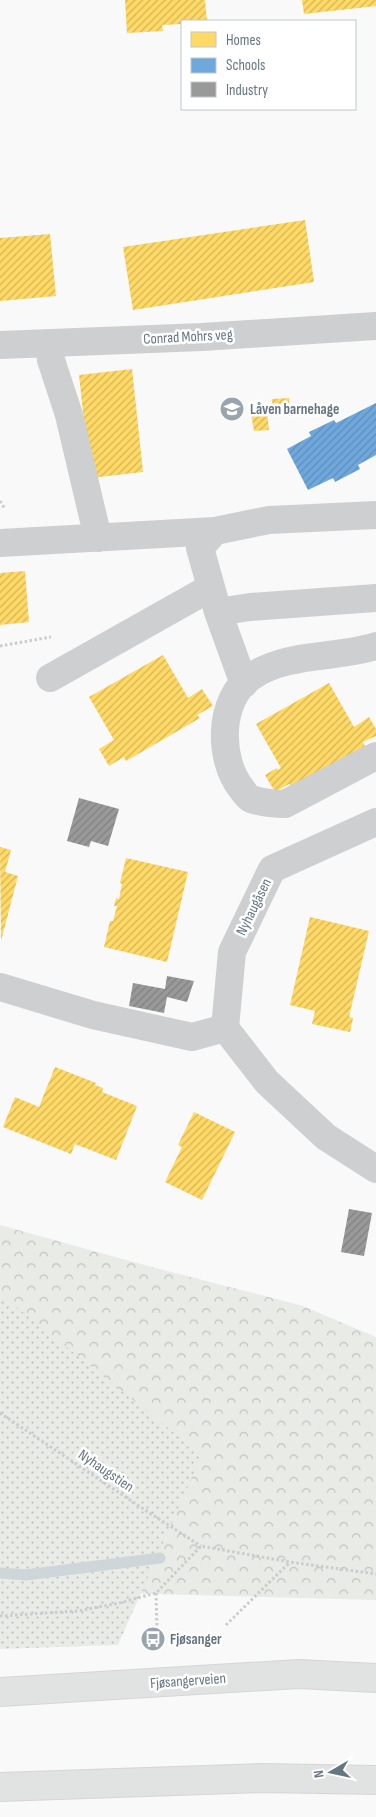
<svg xmlns="http://www.w3.org/2000/svg" width="376" height="1817" font-family="'Sofia Sans Condensed',sans-serif">
<style>
.forest{fill:url(#forest-crowns)}
.park{fill:url(#park-dots)}
.homes{fill:url(#homes-hatch)}
.schools{fill:url(#schools-hatch)}
.industry{fill:url(#industry-hatch)}
.lines{fill:none;stroke-linecap:round;stroke-linejoin:round}
.stream{stroke:#ced6d9;stroke-width:11}
.highway-casing{stroke:#d5d6d6;stroke-width:30}
.path{stroke:#cbcccd;stroke-width:3;stroke-dasharray:2.5 2.5;stroke-linecap:butt}
.minor{stroke:#cecfd0;stroke-width:28}
.highway{stroke:#e1e2e2;stroke-width:28}
.labels{text-anchor:middle;dominant-baseline:central;stroke-width:5;stroke-linejoin:round;paint-order:stroke}
.street-label{font-size:15px;fill:#657683;stroke:#fff}
.poi-label{font-size:15px;font-weight:bold;fill:#657683;stroke:#fff;text-anchor:start}
</style>
<defs>
<pattern id="forest-crowns" width="20" height="18" patternUnits="userSpaceOnUse" patternTransform="scale(1.25)"><rect width="20" height="18" fill="#e8ebe6"/><path d="M2 6a3 3 0 1 1 6 0M12 15a3 3 0 1 1 6 0" fill="none" stroke="#c0c3c0"/></pattern>
<pattern id="park-dots" width="8" height="8" patternUnits="userSpaceOnUse" patternTransform="scale(1.25)"><rect width="8" height="8" fill="#e8ebe6"/><path d="M2 2h.1M6 6h.1" fill="none" stroke="#c0c3c0" stroke-width="1.8" stroke-linecap="round"/></pattern>
<pattern id="homes-hatch" width="6" height="6" patternUnits="userSpaceOnUse" patternTransform="scale(1.25)"><rect width="6" height="6" fill="#ffd966"/><path d="M-1 1l2-2M0 6l6-6M5 7l2-2" fill="none" stroke="#d2b559"/></pattern>
<pattern id="schools-hatch" width="6" height="6" patternUnits="userSpaceOnUse" patternTransform="scale(1.25)"><rect width="6" height="6" fill="#6fa8dc"/><path d="M-1 1l2-2M0 6l6-6M5 7l2-2" fill="none" stroke="#5f8db8"/></pattern>
<pattern id="industry-hatch" width="6" height="6" patternUnits="userSpaceOnUse" patternTransform="scale(1.25)"><rect width="6" height="6" fill="#999"/><path d="M-1 1l2-2M0 6l6-6M5 7l2-2" fill="none" stroke="#808182"/></pattern>
</defs>
<rect width="100%" height="100%" fill="#f9f9f9"/>
<path class="forest" d="M 0,1225 L 148,1266 L 303,1306 L 376,1337 L 376,1600 L 0,1590 Z"/>
<path class="park" d="M 0,1294 L 202,1455 L 118,1645 L 0,1649 Z"/>
<path class="homes" d="M 125,0 L 205,0 L 207,21 L 182,21 L 182,24 L 162,25 L 163,31 L 127,33 Z
M 302,0 L 376,0 L 376,6 L 304,14 Z
M 305,220 L 314,282 L 133,310 L 123,247 Z
M 50,234 L 56,296 L 0,301 L 0,238 Z
M 132,369 L 143,472 L 90,478 L 79,375 Z
M 289,398 L 290,413 L 273,415 L 272,399 Z
M 267,412 L 269,430 L 254,431 L 251,414 Z
M 25,571 L 29,622 L 0,625 L 0,573 Z
M 163,655 L 188,698 L 202,689 L 213,706 L 197,715 L 200,718 L 126,761 L 124,757 L 109,766 L 99,749 L 114,740 L 89,697 Z
M 329,683 L 354,727 L 369,717 L 376,729 L 376,736 L 363,742 L 365,746 L 292,787 L 289,784 L 275,792 L 265,775 L 277,768 L 278,770 L 281,768 L 256,724 Z
M 0,847 L 11,850 L 5,872 L 18,876 L 1,941 Z
M 126,858 L 188,872 L 167,962 L 104,947 L 110,921 L 113,921 L 117,906 L 114,906 L 116,898 L 119,899 L 122,884 L 120,883 Z
M 310,917 L 369,931 L 349,1017 L 353,1018 L 350,1032 L 312,1024 L 315,1011 L 290,1005 Z
M 55,1067 L 96,1083 L 95,1085 L 103,1088 L 102,1092 L 137,1106 L 116,1160 L 75,1144 L 71,1154 L 3,1127 L 15,1097 L 39,1107 Z
M 194,1112 L 235,1132 L 202,1200 L 165,1182 L 182,1147 L 178,1145 Z"/>
<path class="schools" d="M 376,403 L 376,455 L 358,465 L 360,469 L 335,482 L 333,478 L 308,490 L 287,449 L 311,436 L 309,432 L 334,420 L 336,423 Z"/>
<path class="industry" d="M 79,798 L 119,809 L 108,846 L 91,841 L 89,847 L 67,841 Z
M 167,976 L 194,981 L 187,1002 L 167,997 L 164,1013 L 129,1006 L 133,983 L 165,989 Z
M 349,1209 L 372,1213 L 364,1256 L 341,1252 Z"/>
<g class="lines">
<path class="stream" d="M 0,1573 L 26,1575 L 160,1558"/>
<defs>
<path id="highway" d="M 0,1692 L 299,1674 L 376,1678
M 0,1787 L 262,1778 L 376,1780"/>
</defs>
<use href="#highway" class="highway-casing"/>
<path class="path" d="M 0,501 L 5,509
M 0,646 L 51,637
M 0,1413 L 148,1512 L 201,1546
M 156,1593 L 157,1629
M 0,1616 L 78,1611 L 119,1603 L 156,1593 L 201,1546 L 290,1562 L 376,1574
M 226,1625 L 290,1562"/>
<path class="minor" d="M 49,343 L 51,360 L 69,415 L 98,538
M 0,345 L 202,337 L 376,326
M 215,531 L 200,548 L 218,612 L 244,684
M 0,543 L 215,531 L 269,520 L 376,515
M 218,612 L 250,607 L 376,598
M 376,646 C 335,659 287,652 251,677 C 218,699 218,759 241,788 C 244,792 247,797 251,799 C 262,803 274,804 285,804 L 376,756
M 50,678 L 210,588
M 376,822 L 272,869 L 232,952 L 225,1028 L 267,1082 L 326,1137 L 376,1169
M 0,987 L 93,1015 L 192,1037 L 225,1028"/>
<use href="#highway" class="highway"/>
</g>
<defs>
<symbol id="school-disc" viewBox="-11 -11 22 22"><circle r="9.5" fill="#99a4ac" stroke="#fff"/><path d="M0-5L7-2L0 1L-7-2ZM-4 1L0 2.5L4 1V4Q0 6-4 4Z" fill="#fff"/></symbol>
<symbol id="bus-disc" viewBox="-11 -11 22 22"><circle r="9.5" fill="#99a4ac" stroke="#fff"/><path d="M-5-6H5V4H4V6H2V4H-2V6H-4V4H-5ZM-3.5-4V0h7V-4ZM-3.5 1.2v1.5H-2V1.2ZM2 1.2v1.5H3.5V1.2Z" fill="#fff"/></symbol>
</defs>
<g fill-rule="evenodd">
<use href="#school-disc" x="218" y="395" width="28" height="28"/>
<use href="#bus-disc" x="139" y="1625" width="28" height="28"/>
</g>
<g class="labels">
<g class="street-label">
<text transform="translate(188 337) rotate(-3)">Conrad Mohrs veg</text>
<text transform="translate(254 907) rotate(-64)">Nyhaugåsen</text>
<text transform="translate(106 1471) rotate(34)">Nyhaugstien</text>
<text transform="translate(188 1681) rotate(-4)">Fjøsangerveien</text>
</g>
<g class="poi-label">
<text x="250" y="409">Låven barnehage</text>
<text x="170" y="1639">Fjøsanger</text>
</g>
</g>
<rect x="181" y="20" width="175" height="90" fill="#ffffff" stroke="#c1c8cd"/>
<rect x="191" y="32" width="25" height="15" fill="#ffd966" stroke="#c1c8cd"/>
<text x="226" y="45" font-size="15" fill="#657683">Homes</text>
<rect x="191" y="58" width="25" height="15" fill="#6fa8dc" stroke="#c1c8cd"/>
<text x="226" y="70" font-size="15" fill="#657683">Schools</text>
<rect x="191" y="82" width="25" height="15" fill="#999999" stroke="#c1c8cd"/>
<text x="226" y="95" font-size="15" fill="#657683">Industry</text>
<g transform="translate(331 1772) rotate(261)" stroke="#ffffff" stroke-width="4" paint-order="stroke">
<path d="M0-4L9 19L0 12L-9 19Z" fill="#657683"/>
<text y="-8" font-size="14" font-weight="bold" text-anchor="middle" fill="#657683">N</text>
</g>
</svg>
